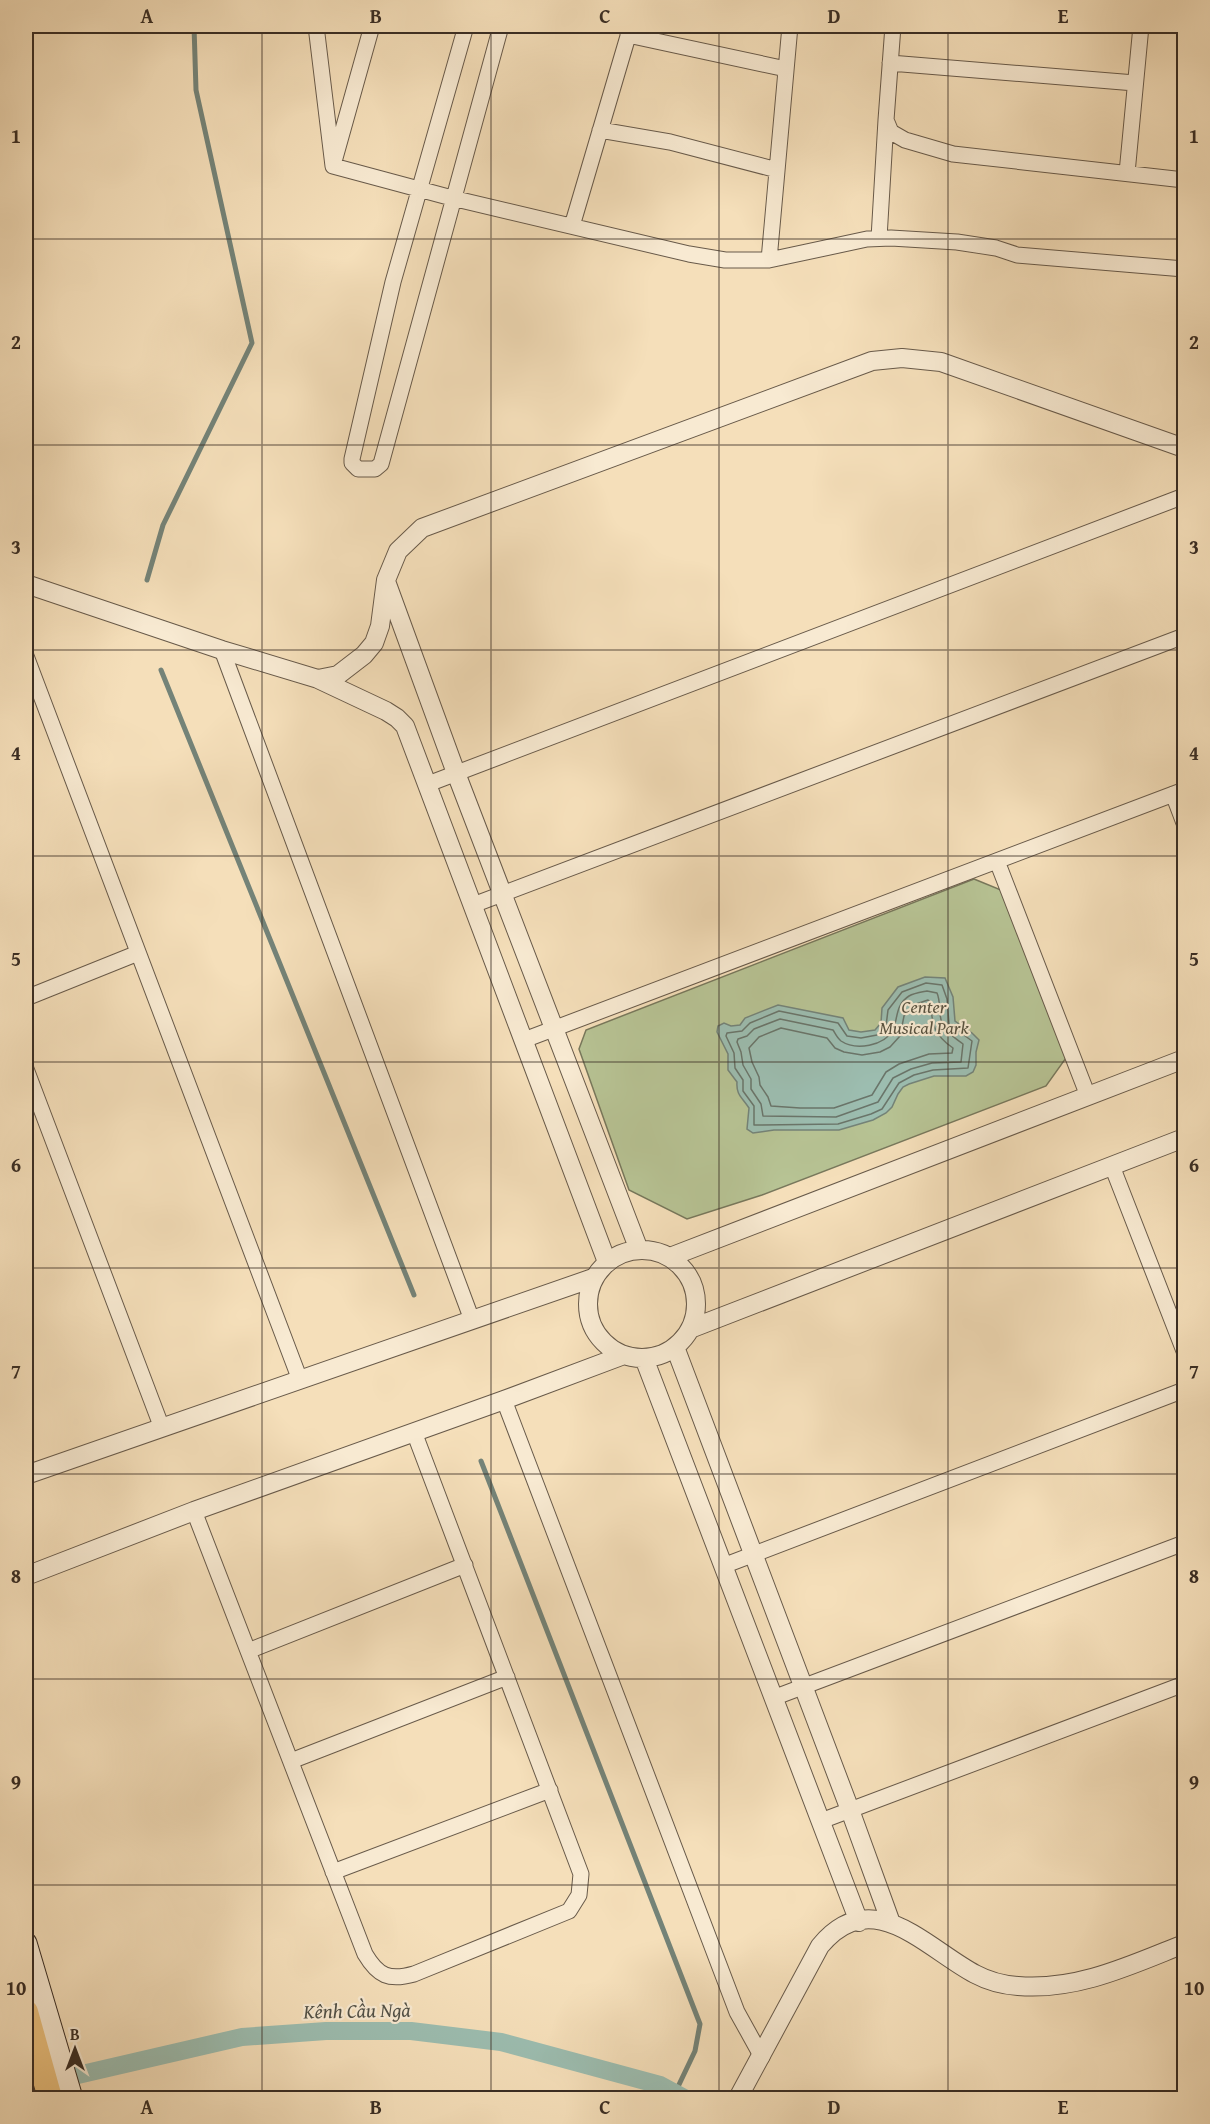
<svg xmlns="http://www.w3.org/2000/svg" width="1210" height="2124" font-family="'Gentium Book Plus',serif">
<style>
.green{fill:#b7c394;stroke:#78785c;stroke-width:1.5}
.water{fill:#9cbdb0;stroke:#748378;stroke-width:1.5}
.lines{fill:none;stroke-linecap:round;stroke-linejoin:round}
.shore{stroke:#6a756a;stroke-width:1.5}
.stream{stroke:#748378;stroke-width:5}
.canal{stroke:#9cbdb0;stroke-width:18}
.minor-casing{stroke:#685a4a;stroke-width:17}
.tertiary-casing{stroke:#685a4a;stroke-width:20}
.secondary-casing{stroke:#392d24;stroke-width:23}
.primary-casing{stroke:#392d24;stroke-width:26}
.minor{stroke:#f8ead2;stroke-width:15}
.tertiary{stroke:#f8ead2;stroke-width:18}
.secondary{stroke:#f8ead2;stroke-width:21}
.primary{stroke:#eac07d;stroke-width:24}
.grid{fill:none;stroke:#392d24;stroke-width:1.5;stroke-opacity:0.55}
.labels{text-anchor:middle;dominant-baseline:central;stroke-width:4.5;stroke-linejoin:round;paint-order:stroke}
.park-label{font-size:18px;font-style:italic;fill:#585240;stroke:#f8ead2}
.water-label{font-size:20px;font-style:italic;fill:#525147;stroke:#f8ead2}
.neatline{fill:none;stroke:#392d24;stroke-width:2}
.grid-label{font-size:20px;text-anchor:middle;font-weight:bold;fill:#392d24}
</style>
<rect width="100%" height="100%" fill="#f5dfba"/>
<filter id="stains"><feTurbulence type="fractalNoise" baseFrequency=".00333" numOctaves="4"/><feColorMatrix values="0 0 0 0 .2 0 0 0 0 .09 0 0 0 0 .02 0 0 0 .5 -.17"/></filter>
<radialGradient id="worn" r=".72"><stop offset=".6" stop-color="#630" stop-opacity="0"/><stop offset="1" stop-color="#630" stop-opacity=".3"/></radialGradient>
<path class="green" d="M 974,879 L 1001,890 L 1066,1058 L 1046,1086 L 762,1195 L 687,1219 L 629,1190 L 579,1049 L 586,1030 Z"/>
<path class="water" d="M 925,977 L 945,978 L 953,997 L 955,1021 L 972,1033 L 979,1040 L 976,1052 L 976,1065 L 973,1072 L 966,1076 L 934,1076 L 909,1084 L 903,1087 L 898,1094 L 892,1107 L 886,1113 L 873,1120 L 839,1130 L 774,1130 L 753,1133 L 747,1129 L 749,1108 C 742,1097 736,1095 737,1082 L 728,1070 L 728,1054 L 717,1032 L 718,1026 L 724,1023 L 731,1026 L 740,1025 L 745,1018 L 778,1005 L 843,1018 L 849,1030 L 861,1032 L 875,1030 L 881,1023 L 882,1008 L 898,987 Z"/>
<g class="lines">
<path class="shore" d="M 926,983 L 942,985 L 947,999 L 949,1024 L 972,1041 L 968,1068 L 933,1070 L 914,1075 L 899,1083 L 882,1109 L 871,1114 L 838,1124 L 754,1125 L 754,1106 L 743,1091 L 743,1080 L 735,1068 L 734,1053 L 726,1036 L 727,1033 L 742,1031 L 750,1023 L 779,1011 L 838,1023 L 847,1036 L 861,1038 L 877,1035 L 886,1026 L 888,1010 L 902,992 Z
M 927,991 L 937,993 C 940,1000 939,1006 940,1013 C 941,1030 951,1035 963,1044 L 961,1062 L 932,1063 L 911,1069 L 893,1078 L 878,1102 L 836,1117 L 763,1116 L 761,1104 L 751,1089 L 751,1079 L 743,1065 L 741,1052 L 737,1042 L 738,1039 L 747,1036 L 754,1029 L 780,1019 L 833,1030 C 835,1033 837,1038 841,1041 C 856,1051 884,1046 893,1030 C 898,1019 895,1005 909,996 C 914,993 922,992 927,991 Z
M 928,1000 L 931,1002 C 931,1024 935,1036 953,1048 L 952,1053 L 929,1054 L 899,1064 L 886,1072 L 872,1095 L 834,1108 L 800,1108 L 771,1106 L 768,1097 L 760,1085 L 759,1077 L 752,1062 L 749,1048 L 759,1037 L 781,1028 L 827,1038 L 835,1048 L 844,1052 L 862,1055 L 880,1052 L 890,1047 L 900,1036 L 904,1016 L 913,1005 Z"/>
<path class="stream" d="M 147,580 L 163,525 L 252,343 L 196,90 L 194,26
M 161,670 L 414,1295
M 481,1461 L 700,2024 L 695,2051 L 675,2093"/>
<path class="canal" d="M 26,2087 L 242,2037 L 326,2031 L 411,2031 L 501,2042 L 660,2085 L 684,2098"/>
<defs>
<path id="minor" d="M 316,26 L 333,166 L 452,198 L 689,254 L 725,260 L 769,260 L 867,239 L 891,238 L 957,242 L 996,248 L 1017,255 L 1184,269
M 466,26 L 393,282 L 352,459 L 352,463 L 358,469 L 375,469 L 381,464 L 501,26
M 893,26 L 886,120 L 891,132 L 905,140 L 953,154 L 1184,180
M 628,35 L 786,69
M 890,63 L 1135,83
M 600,130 L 670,142 L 777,170
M 335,158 L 372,26
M 1127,173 L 1141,26
M 572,226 L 631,26
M 879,238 L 886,120
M 769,260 L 790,26
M 222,650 L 472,1320
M 26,656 L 300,1380
M 428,784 L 1184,496
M 1173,794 L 1184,823
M 997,861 L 1088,1096
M 473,905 L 1184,636
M 26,998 L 138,953
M 524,1040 L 1184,790
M 26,1069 L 162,1428
M 1112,1166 L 1184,1351
M 504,1400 L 737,2012 L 762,2057
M 194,1511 L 365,1954 C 378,1976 389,1981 414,1974 L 569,1911 L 579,1895 L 581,1874 L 414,1432
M 723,1566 L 1184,1390
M 248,1651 L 465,1565
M 773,1698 L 1184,1543
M 291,1761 L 507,1677
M 821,1821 L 1184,1684
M 333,1872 L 550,1790"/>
<path id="tertiary" d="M 26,584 L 222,650 L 318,679 L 338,675 L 364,655 L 374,643 L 380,626 L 386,580 L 398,551 L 422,528 L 872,361 L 902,358 L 941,362 L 1184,448
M 387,584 L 456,773 L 639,1250
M 318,679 L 386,711 L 397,718 L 405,726 L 607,1262
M588 1304a54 54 0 1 1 108 0a54 54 0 1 1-108 0Z
M 670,1257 L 1184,1059
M 690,1329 L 1184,1138
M 675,1347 L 850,1810 L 891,1923
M 644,1358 L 859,1922
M 26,1475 L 593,1278
M 26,1576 L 194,1511 L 504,1400 L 624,1355
M 738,2098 L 820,1946 C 872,1883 926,1948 975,1974 C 988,1981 1003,1985 1018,1986 C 1077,1991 1131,1965 1184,1944"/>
<path id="secondary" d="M 26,1943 L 72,2098"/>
<path id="primary" d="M 26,2012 L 50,2098"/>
</defs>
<use href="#minor" class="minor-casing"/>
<use href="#tertiary" class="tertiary-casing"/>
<use href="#secondary" class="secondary-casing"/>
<use href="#primary" class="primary-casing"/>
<use href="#minor" class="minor"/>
<use href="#tertiary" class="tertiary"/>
<use href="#secondary" class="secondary"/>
<use href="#primary" class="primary"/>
</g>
<path class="grid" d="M 262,26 L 262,2098M 491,26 L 491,2098M 719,26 L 719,2098M 948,26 L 948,2098M 26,239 L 1184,239M 26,445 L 1184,445M 26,650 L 1184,650M 26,856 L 1184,856M 26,1062 L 1184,1062M 26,1268 L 1184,1268M 26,1474 L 1184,1474M 26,1679 L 1184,1679M 26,1885 L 1184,1885"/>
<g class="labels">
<g class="park-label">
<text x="924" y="1006">Center<tspan x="924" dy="21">Musical Park</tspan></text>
</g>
<g class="water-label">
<text transform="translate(357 2010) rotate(-1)">Kênh Cầu Ngà</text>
</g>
</g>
<rect width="1210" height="2124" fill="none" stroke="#f5dfba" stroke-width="66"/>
<g transform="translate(75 2049)" stroke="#f8ead2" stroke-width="4.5" paint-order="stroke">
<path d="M0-4.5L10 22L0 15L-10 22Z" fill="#392d24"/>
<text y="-9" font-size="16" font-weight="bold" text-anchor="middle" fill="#392d24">B</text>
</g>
<rect x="33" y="33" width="1144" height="2058" class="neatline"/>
<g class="grid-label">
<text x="147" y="23">A</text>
<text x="376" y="23">B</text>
<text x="605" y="23">C</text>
<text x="834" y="23">D</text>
<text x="1063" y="23">E</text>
<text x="16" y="143">1</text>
<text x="1194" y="143">1</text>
<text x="16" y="349">2</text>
<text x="1194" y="349">2</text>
<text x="16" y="554">3</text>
<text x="1194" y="554">3</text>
<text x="16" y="760">4</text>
<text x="1194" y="760">4</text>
<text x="16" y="966">5</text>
<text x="1194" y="966">5</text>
<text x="16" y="1172">6</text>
<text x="1194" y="1172">6</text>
<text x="16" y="1378">7</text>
<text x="1194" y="1378">7</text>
<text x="16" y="1583">8</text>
<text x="1194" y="1583">8</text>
<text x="16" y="1789">9</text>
<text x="1194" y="1789">9</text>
<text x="16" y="1995">10</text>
<text x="1194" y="1995">10</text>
<text x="147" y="2114">A</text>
<text x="376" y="2114">B</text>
<text x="605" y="2114">C</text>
<text x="834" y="2114">D</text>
<text x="1063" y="2114">E</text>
</g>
<rect width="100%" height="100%" filter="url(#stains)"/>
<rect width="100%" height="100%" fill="url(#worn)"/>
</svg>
